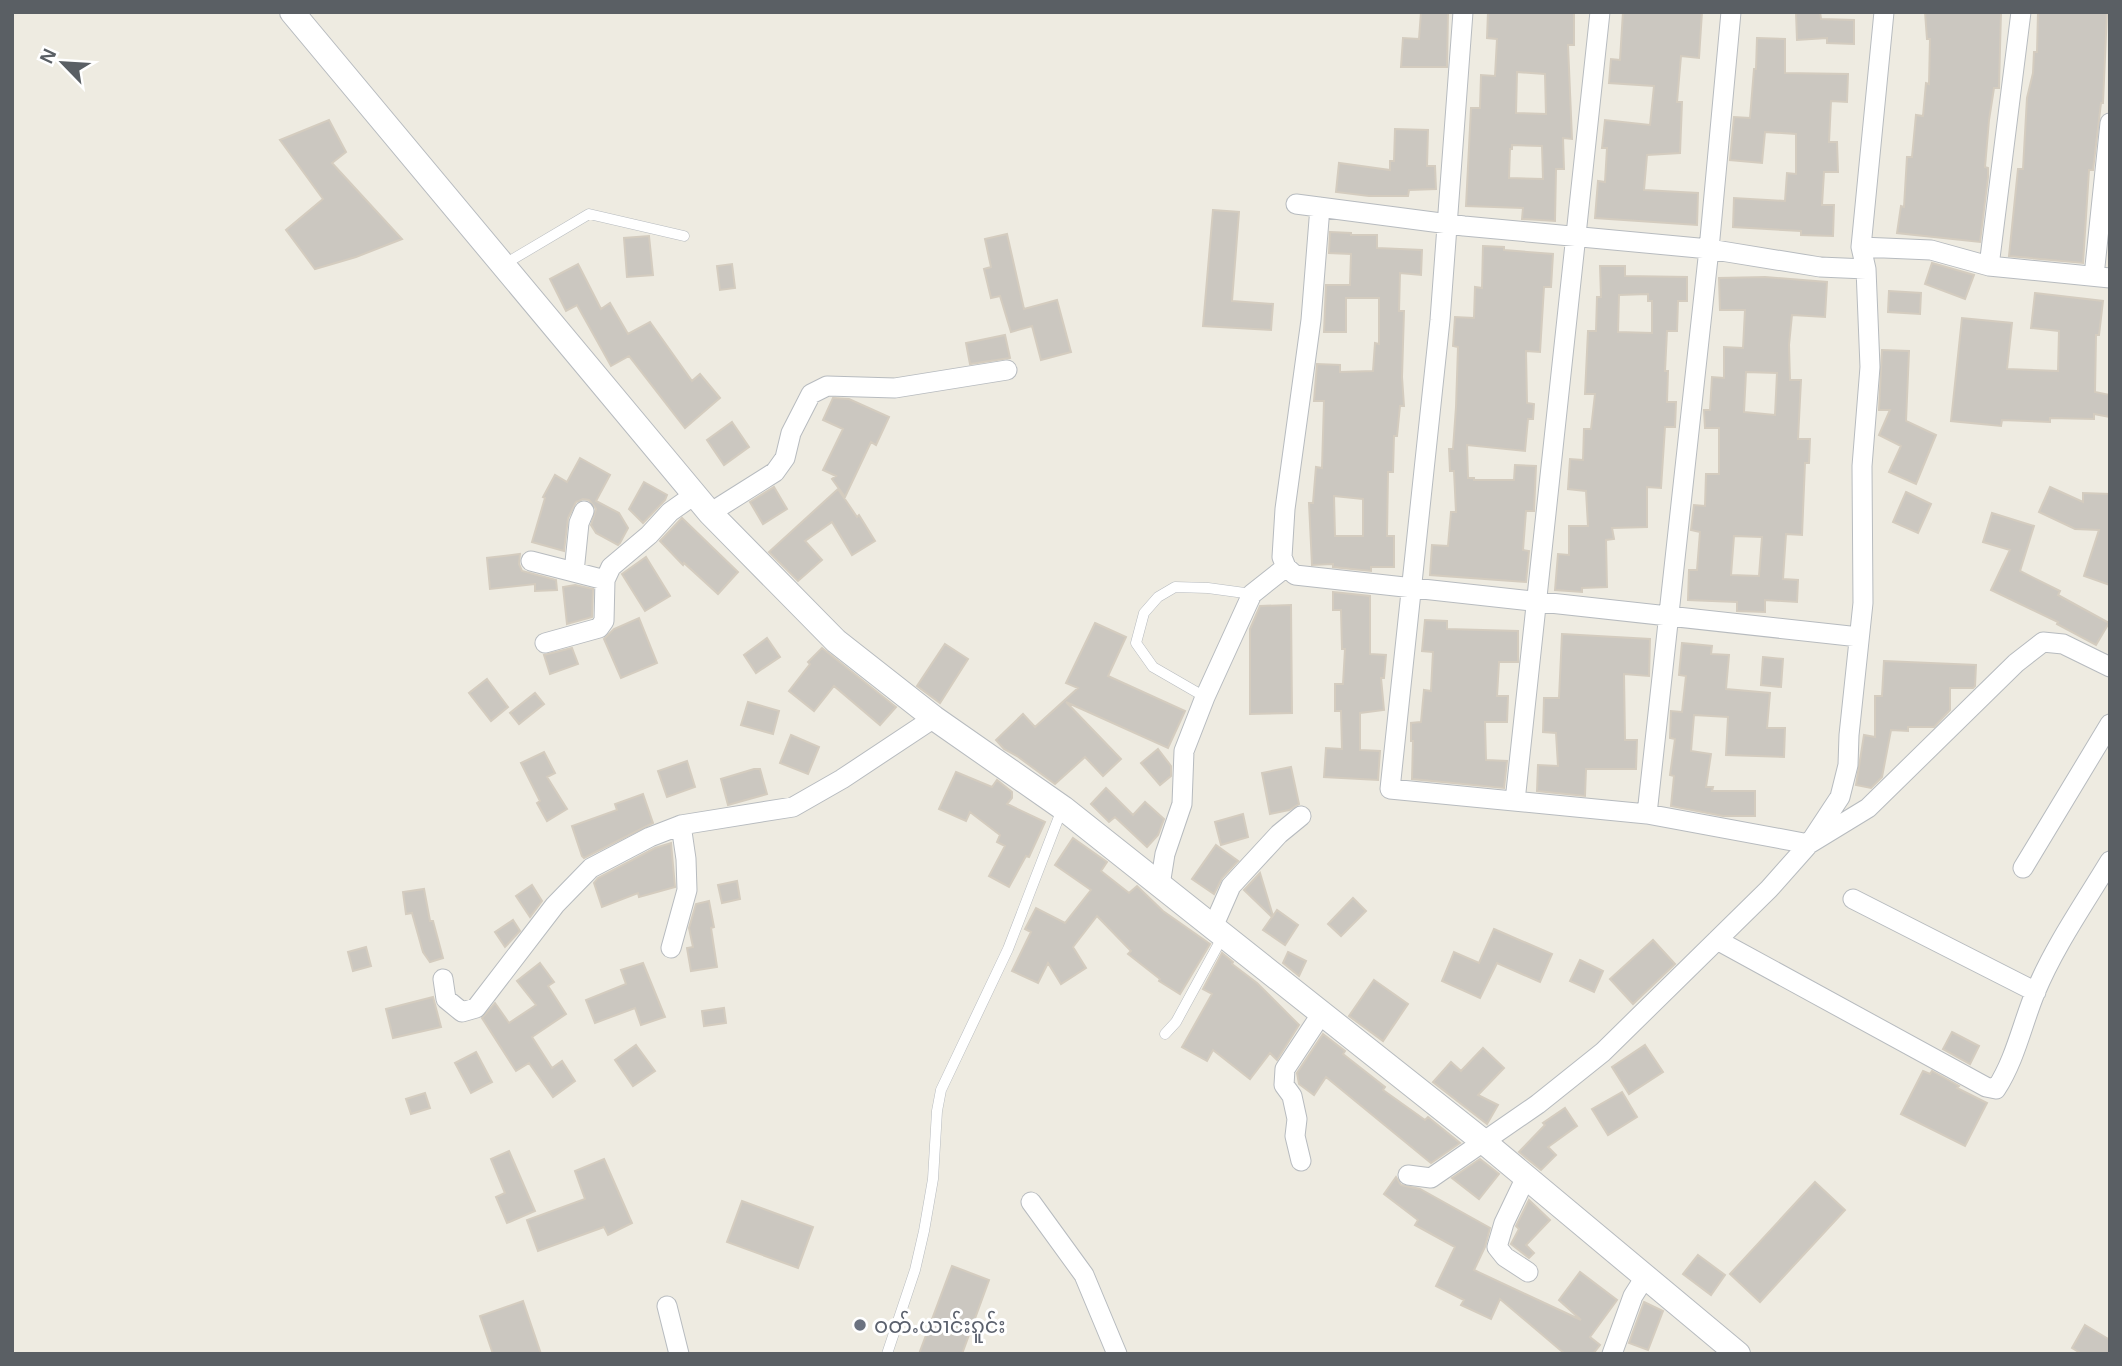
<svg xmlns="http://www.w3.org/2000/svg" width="2122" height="1366" font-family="Helvetica,'Noto Sans Myanmar',sans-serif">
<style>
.building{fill:#cbc7c0;stroke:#d4ccbf;stroke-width:2;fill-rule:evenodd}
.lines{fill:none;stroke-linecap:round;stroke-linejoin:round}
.service-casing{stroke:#b7bbbf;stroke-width:11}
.minor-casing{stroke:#b7bbbf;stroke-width:21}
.tertiary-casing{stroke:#b7bbbf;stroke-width:26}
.service{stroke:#fff;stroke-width:10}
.minor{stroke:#fff;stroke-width:19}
.tertiary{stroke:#fff;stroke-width:24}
.worship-dot{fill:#6b7280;stroke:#fff;stroke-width:2.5}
.labels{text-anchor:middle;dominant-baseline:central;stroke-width:6;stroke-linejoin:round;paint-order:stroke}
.worship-label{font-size:21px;fill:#5b616d;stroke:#fff;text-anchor:start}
</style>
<rect width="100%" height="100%" fill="#eeebe1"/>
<path class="building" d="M 1421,12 L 1448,12 L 1447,67 L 1401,67 L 1403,38 L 1419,39 Z
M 1488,12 L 1574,12 L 1574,45 L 1568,45 L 1572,139 L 1563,138 L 1564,169 L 1556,169 L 1555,221 L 1522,219 L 1523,208 L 1466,206 L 1471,108 L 1480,108 L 1481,75 L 1495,76 L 1497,39 L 1487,38 ZM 1517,72 L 1545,74 L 1546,114 L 1516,113 ZM 1512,145 L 1542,146 L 1543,179 L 1509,178 L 1510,149 L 1512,149 Z
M 1623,12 L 1702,12 L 1699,58 L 1681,56 L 1677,102 L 1682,102 L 1680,153 L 1647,155 L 1644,190 L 1698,193 L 1697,225 L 1595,218 L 1598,181 L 1605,182 L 1607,148 L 1602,148 L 1605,120 L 1650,125 L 1654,86 L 1609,83 L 1611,59 L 1620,60 Z
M 1796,12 L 1820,12 L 1821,19 L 1854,20 L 1854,44 L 1827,43 L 1827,38 L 1797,40 Z
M 1925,12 L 2001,12 L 1999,86 L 1999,88 L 1994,88 L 1989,120 L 1985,167 L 1988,168 L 1988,177 L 1980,242 L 1897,233 L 1901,206 L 1904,207 L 1907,157 L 1912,157 L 1916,115 L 1923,116 L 1926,83 L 1929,84 L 1930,39 L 1927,39 Z
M 2038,12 L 2107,12 L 2103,103 L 2101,103 L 2093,170 L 2089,170 L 2083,263 L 2009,256 L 2018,169 L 2023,169 L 2027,98 L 2033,73 L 2034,52 L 2037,52 Z
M 1757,38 L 1785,39 L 1785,73 L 1848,74 L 1847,102 L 1831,101 L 1829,142 L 1837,142 L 1838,172 L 1824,172 L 1822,205 L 1834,205 L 1833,236 L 1801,235 L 1801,231 L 1733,227 L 1734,198 L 1785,201 L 1787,173 L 1796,174 L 1796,134 L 1765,132 L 1762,163 L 1730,160 L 1734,117 L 1750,118 L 1754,69 L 1756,69 Z
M 329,120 L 346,152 L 332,163 L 402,239 L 356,257 L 315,269 L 286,230 L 323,199 L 280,140 Z
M 1395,129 L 1428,130 L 1427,166 L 1435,166 L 1436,189 L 1409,190 L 1408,196 L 1369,196 L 1336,192 L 1339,163 L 1390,170 L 1390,161 L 1394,161 Z
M 1213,210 L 1239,212 L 1232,301 L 1273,304 L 1271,330 L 1203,326 Z
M 1330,232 L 1351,233 L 1351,235 L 1377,235 L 1377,248 L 1422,250 L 1421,275 L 1400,273 L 1399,311 L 1404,311 L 1402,377 L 1404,406 L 1400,406 L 1397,436 L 1394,436 L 1393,472 L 1388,472 L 1387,536 L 1394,536 L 1394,567 L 1371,567 L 1371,571 L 1333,567 L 1333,564 L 1312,565 L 1309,503 L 1313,503 L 1316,467 L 1322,468 L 1324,401 L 1314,401 L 1317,364 L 1340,365 L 1340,372 L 1373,371 L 1375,343 L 1379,344 L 1379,298 L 1346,298 L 1346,332 L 1324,332 L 1326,285 L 1350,285 L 1351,254 L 1329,253 ZM 1334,496 L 1363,499 L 1363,536 L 1335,536 Z
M 1007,234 L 1024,309 L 1057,300 L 1071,352 L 1041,360 L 1032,326 L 1011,332 L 1000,296 L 991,298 L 984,269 L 991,267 L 985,239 Z
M 649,236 L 653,275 L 627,277 L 624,238 Z
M 1483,246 L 1504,247 L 1504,250 L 1553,254 L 1551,287 L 1544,287 L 1540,352 L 1526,351 L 1527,403 L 1534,404 L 1533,419 L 1528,419 L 1525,451 L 1467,445 L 1468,478 L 1474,478 L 1474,480 L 1514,480 L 1515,465 L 1536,466 L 1534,511 L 1526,511 L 1523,550 L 1529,551 L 1526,582 L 1430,575 L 1432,545 L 1448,546 L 1451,512 L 1456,512 L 1454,471 L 1450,471 L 1449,449 L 1453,449 L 1456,407 L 1458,347 L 1453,346 L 1455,317 L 1474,318 L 1475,287 L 1482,288 Z
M 1932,263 L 1974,275 L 1965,299 L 1925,284 Z
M 578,264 L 601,309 L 610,303 L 628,334 L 650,322 L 692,381 L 700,374 L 720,398 L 685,428 L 629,356 L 611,366 L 577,305 L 566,311 L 550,279 Z
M 732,264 L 735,288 L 720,290 L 717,266 Z
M 1600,266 L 1625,266 L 1625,276 L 1687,277 L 1687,301 L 1678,301 L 1677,331 L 1667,331 L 1665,371 L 1668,371 L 1667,402 L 1676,402 L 1675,427 L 1665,427 L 1661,488 L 1647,487 L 1647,527 L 1612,528 L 1614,539 L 1606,540 L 1607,587 L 1582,588 L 1582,592 L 1555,590 L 1558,554 L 1569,555 L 1569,526 L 1588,526 L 1586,491 L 1568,489 L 1570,459 L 1583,460 L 1584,429 L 1591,429 L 1595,394 L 1585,394 L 1588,331 L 1596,331 L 1597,297 L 1601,297 ZM 1648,294 L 1648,301 L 1652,301 L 1652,333 L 1618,332 L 1619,295 Z
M 1765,277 L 1827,282 L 1825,317 L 1792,315 L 1789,345 L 1790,380 L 1801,380 L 1798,439 L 1810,439 L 1809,463 L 1805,463 L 1802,535 L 1786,534 L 1783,579 L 1798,580 L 1797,602 L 1765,600 L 1765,612 L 1737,611 L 1737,602 L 1688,600 L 1689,570 L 1697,570 L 1700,532 L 1691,530 L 1694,505 L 1705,506 L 1706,474 L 1719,474 L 1719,428 L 1705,428 L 1704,410 L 1710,410 L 1712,377 L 1724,378 L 1724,347 L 1743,348 L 1745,310 L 1720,310 L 1719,278 ZM 1746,372 L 1777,373 L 1775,415 L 1744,412 ZM 1734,536 L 1762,537 L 1759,576 L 1731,575 Z
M 1889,291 L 1921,293 L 1920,314 L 1888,312 Z
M 2035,293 L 2103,301 L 2099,335 L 2096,335 L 2095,392 L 2110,395 L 2110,417 L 2094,414 L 2094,419 L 2050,418 L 2050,422 L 2002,420 L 2001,426 L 1951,421 L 1962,318 L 2012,323 L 2007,369 L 2058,371 L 2059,331 L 2031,328 Z
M 1005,335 L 1010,358 L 970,364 L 966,343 Z
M 1882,350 L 1909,351 L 1906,421 L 1936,435 L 1916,484 L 1889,472 L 1901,446 L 1879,435 L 1890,410 L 1879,410 Z
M 833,398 L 849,399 L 889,417 L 876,445 L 871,442 L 845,497 L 832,479 L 836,476 L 823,470 L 843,429 L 823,420 Z
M 732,422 L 749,447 L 724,465 L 707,440 Z
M 580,458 L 610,475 L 596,501 L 619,513 L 628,528 L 620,543 L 618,545 L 596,533 L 591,525 L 596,509 L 589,500 L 583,499 L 576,502 L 568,518 L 564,551 L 532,542 L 545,498 L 543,497 L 555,475 L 567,482 Z
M 644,482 L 667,495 L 665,500 L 643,523 L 629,509 Z
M 774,487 L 787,509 L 763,524 L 750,502 Z
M 2050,487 L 2083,502 L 2083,493 L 2110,494 L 2110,585 L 2084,576 L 2099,530 L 2075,529 L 2039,512 Z
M 838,489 L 857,517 L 859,515 L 875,541 L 852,555 L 832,522 L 805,541 L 822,560 L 798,581 L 769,552 Z
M 1906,492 L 1931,504 L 1918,533 L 1893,522 Z
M 1992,513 L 2034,526 L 2020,571 L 2060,591 L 2058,595 L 2109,623 L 2096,645 L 2057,624 L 2058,622 L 1991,590 L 2010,550 L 1983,542 Z
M 682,518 L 738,572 L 718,594 L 684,563 L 683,565 L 660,541 Z
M 520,554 L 519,564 L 522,571 L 556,580 L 557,590 L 535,591 L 535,584 L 490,589 L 487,558 Z
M 646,557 L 670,596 L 645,611 L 622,574 Z
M 575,585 L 593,589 L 592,617 L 567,624 L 563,587 Z
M 1333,592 L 1370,596 L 1370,654 L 1386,655 L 1384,678 L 1381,678 L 1384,710 L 1360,713 L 1360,750 L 1380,751 L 1378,780 L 1324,777 L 1326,748 L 1342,749 L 1341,711 L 1335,711 L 1335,684 L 1343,684 L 1345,649 L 1342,649 L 1341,610 L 1333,610 Z
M 1291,605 L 1292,713 L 1250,714 L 1250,629 L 1260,606 Z
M 639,618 L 657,663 L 621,678 L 604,639 L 614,629 Z
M 1425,620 L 1447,621 L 1447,629 L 1518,631 L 1518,662 L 1499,662 L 1497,696 L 1508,696 L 1507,722 L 1485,722 L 1486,760 L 1507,761 L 1504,788 L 1412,779 L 1413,741 L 1411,741 L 1411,723 L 1421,722 L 1424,690 L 1431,691 L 1433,652 L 1422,651 Z
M 1095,623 L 1126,637 L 1108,676 L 1185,711 L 1168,748 L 1066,702 L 1121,759 L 1103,776 L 1085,757 L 1055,784 L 1017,756 L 1004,749 L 996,740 L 1023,714 L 1035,727 L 1078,688 L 1066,683 Z
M 1562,634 L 1650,639 L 1649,676 L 1624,674 L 1625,740 L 1637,740 L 1636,769 L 1586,769 L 1585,796 L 1537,791 L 1538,765 L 1558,766 L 1556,733 L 1543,732 L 1544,698 L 1559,698 Z
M 767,638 L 780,657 L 756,673 L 744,655 Z
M 1682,643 L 1712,646 L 1711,654 L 1729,655 L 1726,689 L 1770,693 L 1767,728 L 1785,728 L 1784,757 L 1726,755 L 1728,717 L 1694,715 L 1691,751 L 1711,754 L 1706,787 L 1713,787 L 1712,791 L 1755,791 L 1755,816 L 1723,816 L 1671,806 L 1674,776 L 1670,775 L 1675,739 L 1670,738 L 1671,711 L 1682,712 L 1686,676 L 1679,675 Z
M 945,644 L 968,659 L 940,703 L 917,686 Z
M 572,648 L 578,664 L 550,674 L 544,655 Z
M 822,648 L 896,707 L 880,725 L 834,686 L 814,711 L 789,691 L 810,664 L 808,662 Z
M 1763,657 L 1783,659 L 1781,687 L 1761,685 Z
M 1884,661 L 1976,665 L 1975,686 L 1973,688 L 1950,688 L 1950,710 L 1934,727 L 1908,727 L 1908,731 L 1891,730 L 1882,777 L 1871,788 L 1856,785 L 1864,735 L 1875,737 L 1875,696 L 1882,696 Z
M 487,679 L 508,707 L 491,721 L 469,693 Z
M 535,693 L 544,704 L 519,724 L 510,713 Z
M 748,702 L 779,711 L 773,734 L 741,725 Z
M 791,735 L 819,747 L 808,774 L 780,763 Z
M 1158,749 L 1171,766 L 1171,776 L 1160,785 L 1141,763 Z
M 544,752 L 555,773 L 547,777 L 567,809 L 547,821 L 537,803 L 540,801 L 521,763 Z
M 687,761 L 695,787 L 667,797 L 658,771 Z
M 1291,767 L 1299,804 L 1289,810 L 1270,814 L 1262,773 Z
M 754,769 L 760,769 L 767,794 L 728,805 L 721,779 Z
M 956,772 L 992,787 L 997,780 L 1012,792 L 1012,798 L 1007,804 L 1045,822 L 1029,857 L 1026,856 L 1009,887 L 989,876 L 1005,846 L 997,842 L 1000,835 L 970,812 L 966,821 L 939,809 Z
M 1106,788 L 1133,815 L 1145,802 L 1164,819 L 1158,835 L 1147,847 L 1115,817 L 1109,822 L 1091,804 Z
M 643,794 L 653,823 L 584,858 L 582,856 L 572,826 L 617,810 L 615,804 Z
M 1243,814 L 1248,837 L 1221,845 L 1215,822 Z
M 1073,838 L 1107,862 L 1101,871 L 1129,893 L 1137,886 L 1163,911 L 1210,944 L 1180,994 L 1159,981 L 1160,979 L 1128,954 L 1131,951 L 1097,916 L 1073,947 L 1086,968 L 1061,984 L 1048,963 L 1038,983 L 1012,971 L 1031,932 L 1025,929 L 1036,908 L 1065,923 L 1091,890 L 1055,865 Z
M 671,843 L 675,887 L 639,897 L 638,893 L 602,907 L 594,883 L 598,878 L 655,848 Z
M 1216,845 L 1238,861 L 1222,878 L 1214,894 L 1192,879 Z
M 1260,873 L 1273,916 L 1277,910 L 1298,925 L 1285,945 L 1263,930 L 1272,917 L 1244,890 Z
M 737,881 L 740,899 L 722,903 L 718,885 Z
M 532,885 L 542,901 L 530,917 L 516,896 Z
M 424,889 L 430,921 L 433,921 L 443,958 L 430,962 L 423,952 L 412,913 L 406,914 L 403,892 Z
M 1353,898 L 1366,911 L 1341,936 L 1328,924 Z
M 709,901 L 714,927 L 711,928 L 717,967 L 691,971 L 687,948 L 693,947 L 689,928 L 696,904 Z
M 513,920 L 520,931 L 505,947 L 495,932 Z
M 1494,929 L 1552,954 L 1540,982 L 1497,963 L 1480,998 L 1442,981 L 1454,952 L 1479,963 Z
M 1653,940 L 1675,964 L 1633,1004 L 1610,979 Z
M 366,947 L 371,966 L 353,971 L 348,952 Z
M 1288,952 L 1306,961 L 1299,976 L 1283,963 Z
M 1222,953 L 1233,962 L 1232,964 L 1257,983 L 1299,1025 L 1277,1060 L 1270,1053 L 1250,1079 L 1213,1050 L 1207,1061 L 1182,1047 L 1212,994 L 1203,989 Z
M 1580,960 L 1603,971 L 1594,992 L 1570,981 Z
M 540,963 L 554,982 L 548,986 L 566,1014 L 532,1037 L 552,1068 L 562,1061 L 575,1081 L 553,1097 L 529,1063 L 516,1071 L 482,1018 L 495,1003 L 509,1023 L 536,1005 L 517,981 Z
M 643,963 L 665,1017 L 641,1025 L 635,1008 L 595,1023 L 586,1000 L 626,984 L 621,970 Z
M 1374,980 L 1408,1004 L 1383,1041 L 1349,1016 Z
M 433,997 L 441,1027 L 393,1038 L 386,1009 Z
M 724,1008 L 726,1023 L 704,1026 L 702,1011 Z
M 1952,1032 L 1979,1046 L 1970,1064 L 1943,1049 Z
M 1323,1034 L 1345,1051 L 1343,1054 L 1385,1087 L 1383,1090 L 1425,1120 L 1428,1117 L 1460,1143 L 1431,1163 L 1326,1077 L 1314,1095 L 1299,1084 L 1297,1073 Z
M 636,1045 L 655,1071 L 633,1086 L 615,1060 Z
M 1645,1045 L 1663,1072 L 1629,1094 L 1612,1067 Z
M 1483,1048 L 1504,1068 L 1478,1095 L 1498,1105 L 1487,1124 L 1433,1082 L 1451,1062 L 1461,1071 Z
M 476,1052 L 492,1082 L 471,1093 L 455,1063 Z
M 1923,1071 L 1930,1074 L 1932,1071 L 1959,1086 L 1957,1088 L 1987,1103 L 1965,1146 L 1901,1114 Z
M 1622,1092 L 1637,1117 L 1608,1135 L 1592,1109 Z
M 425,1093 L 430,1108 L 411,1114 L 406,1099 Z
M 1565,1108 L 1577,1126 L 1548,1147 L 1556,1155 L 1541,1170 L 1519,1152 L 1545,1125 L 1543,1123 Z
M 509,1151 L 535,1211 L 507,1223 L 496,1197 L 505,1193 L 491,1159 Z
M 604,1159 L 632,1223 L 608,1235 L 604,1227 L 538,1251 L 527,1220 L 585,1199 L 575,1171 Z
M 1480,1159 L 1499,1174 L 1479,1199 L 1452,1178 Z
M 1396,1177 L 1401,1185 L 1420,1189 L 1490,1228 L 1485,1247 L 1474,1270 L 1581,1320 L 1559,1300 L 1580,1272 L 1617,1300 L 1590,1337 L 1600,1345 L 1593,1354 L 1565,1354 L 1500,1299 L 1491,1319 L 1461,1305 L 1464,1300 L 1436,1286 L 1455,1247 L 1415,1225 L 1418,1220 L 1384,1194 Z
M 1815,1182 L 1845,1210 L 1760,1302 L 1730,1274 Z
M 1529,1200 L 1550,1220 L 1526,1245 L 1534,1253 L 1529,1258 L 1511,1244 L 1519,1229 L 1516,1226 Z
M 742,1201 L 813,1227 L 798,1268 L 727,1242 Z
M 1698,1255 L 1725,1275 L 1711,1295 L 1683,1274 Z
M 952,1266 L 989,1280 L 962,1354 L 919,1354 Z
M 523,1301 L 541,1354 L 493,1354 L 480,1316 Z
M 1644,1302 L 1663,1311 L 1648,1350 L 1629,1343 Z
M 2085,1325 L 2110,1340 L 2110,1354 L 2082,1354 L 2072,1348 Z"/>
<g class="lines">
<defs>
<path id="service" d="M 503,265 L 589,214 L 684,236
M 1205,697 L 1153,667 L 1136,643 L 1144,613 L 1158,597 L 1175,587 L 1208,588 L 1252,594
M 1165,1034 L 1176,1022 L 1223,936
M 887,1354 L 915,1270 L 924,1231 L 933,1179 L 937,1111 L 941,1090 L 1008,949 L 1062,809"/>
<path id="minor" d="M 1463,12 L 1440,320 L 1390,789 L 1647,814 L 1809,844 L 1868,808 L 2016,663 L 2043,642 L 2063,644 L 2110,667
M 1296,204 L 1464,226 L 1709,249 L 1820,267 L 1866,269
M 1320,207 L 1311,320 L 1285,509 L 1282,557 L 1286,567 L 1295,575 L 1859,637
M 1861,247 L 1931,250 L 1989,266 L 2110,278
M 1989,266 L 2021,12
M 2094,276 L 2110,123
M 710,513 L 775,472 L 785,458 L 791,433 L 811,394 L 827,386 L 895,388 L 1007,370
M 531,561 L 605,580
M 574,572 L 579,523 L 584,511
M 545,643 L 599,628 L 604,621 L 605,580 L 611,567 L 649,535 L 670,512 L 694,495
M 1515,801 L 1600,12
M 1647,814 L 1709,249 L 1731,12
M 2023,868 L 2110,724
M 1160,885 L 1165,854 L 1182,804 L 1184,751 L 1205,697 L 1252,594 L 1286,567
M 1853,899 L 2036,992
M 1213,927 L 1231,886 L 1279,834 L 1301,816
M 1717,940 L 1986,1087 L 1996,1089 C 2015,1060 2022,1025 2035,993 C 2054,947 2084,904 2110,861
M 671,948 L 687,890 L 686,859 L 681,825
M 443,979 L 446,999 L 462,1012 L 476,1008 L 555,905 L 591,868 L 650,837 L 681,825 L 793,807 L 842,779 L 934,718
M 1301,1161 L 1295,1136 L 1297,1119 L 1292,1096 L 1284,1085 L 1285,1069 L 1322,1013
M 1408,1175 L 1431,1178 L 1538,1104 L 1603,1052 L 1769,889 L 1809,844 L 1840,797 L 1848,765 L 1849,735 L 1863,603 L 1862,466 L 1870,367 L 1866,269 L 1861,247 L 1884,12
M 1526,1177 L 1504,1223 L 1497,1247 L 1505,1257 L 1528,1272
M 1031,1202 L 1084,1275 L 1117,1354
M 667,1306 L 679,1354
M 1612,1354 L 1633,1296 L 1645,1277"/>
<path id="tertiary" d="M 292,12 L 710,513 L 836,641 L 934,718 L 1063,808 L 1160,885 L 1484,1142 L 1738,1354"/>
</defs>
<use href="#service" class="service-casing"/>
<use href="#minor" class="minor-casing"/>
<use href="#tertiary" class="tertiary-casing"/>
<use href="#service" class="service"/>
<use href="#minor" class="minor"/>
<use href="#tertiary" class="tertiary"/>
</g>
<circle class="worship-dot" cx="860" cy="1325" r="7"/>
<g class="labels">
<g class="worship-label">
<text x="874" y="1325">ဝတ်ႉယၢင်းၵူင်း</text>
</g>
</g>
<rect width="2122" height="1366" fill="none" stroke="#5a5f64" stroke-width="28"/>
<g transform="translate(63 63) rotate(295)" stroke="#ffffff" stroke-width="5" paint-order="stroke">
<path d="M0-5L12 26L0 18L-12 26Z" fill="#5a5f64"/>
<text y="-10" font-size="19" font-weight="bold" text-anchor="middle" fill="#5a5f64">N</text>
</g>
</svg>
